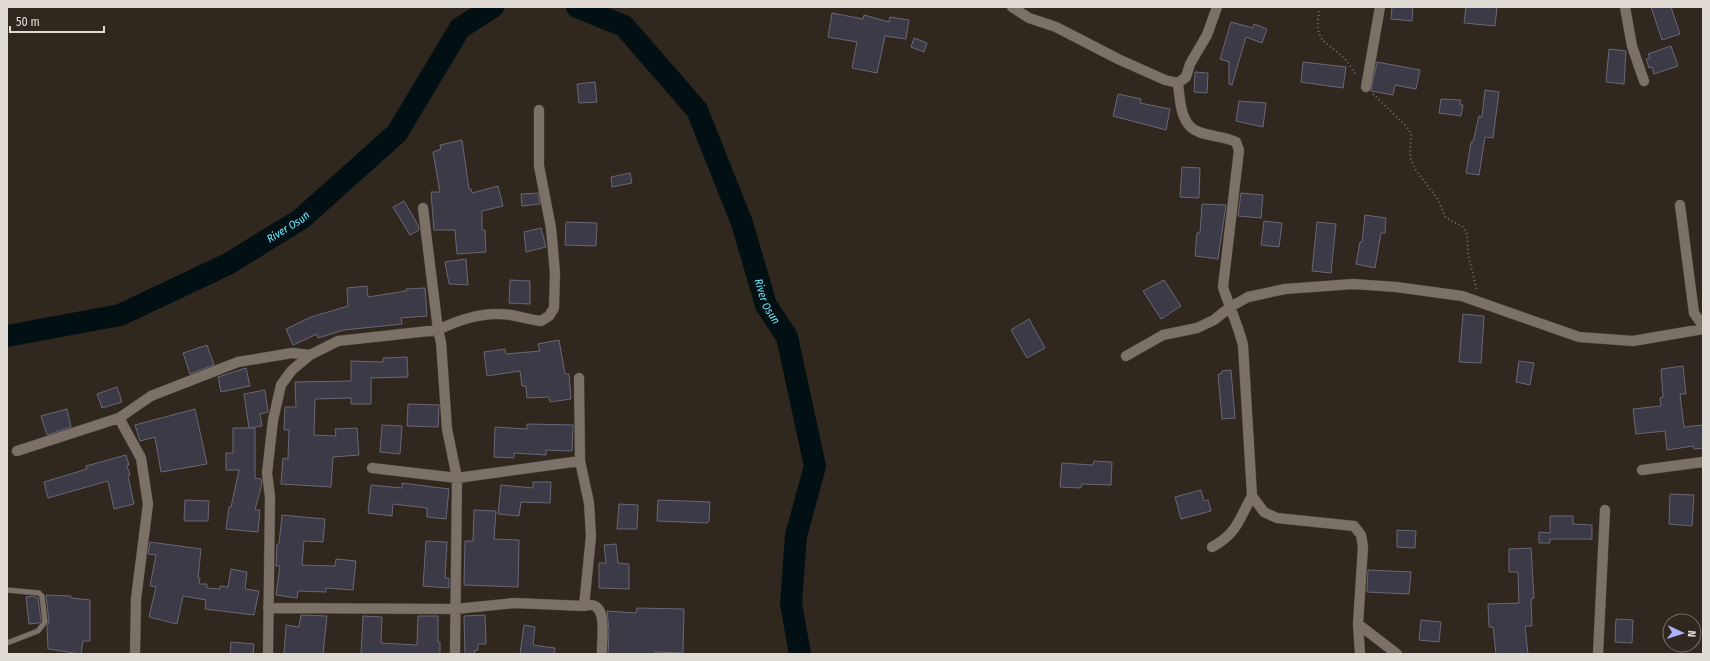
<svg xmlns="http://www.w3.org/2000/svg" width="1710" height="661" font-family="'Fira Sans Condensed',sans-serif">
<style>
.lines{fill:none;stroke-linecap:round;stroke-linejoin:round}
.river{stroke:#021013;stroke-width:22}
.building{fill:#3c3a46;stroke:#696774}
.lane-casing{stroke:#4c453d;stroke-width:6}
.street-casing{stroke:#4c453d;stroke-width:11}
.path{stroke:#79716b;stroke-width:2;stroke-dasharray:1 3;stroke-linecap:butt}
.lane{stroke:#7b7167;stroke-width:5}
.street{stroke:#7b7167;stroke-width:10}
.labels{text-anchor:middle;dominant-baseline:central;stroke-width:4;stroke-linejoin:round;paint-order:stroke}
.water-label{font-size:11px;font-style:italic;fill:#6debff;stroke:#30271f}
</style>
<rect width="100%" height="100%" fill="#30271f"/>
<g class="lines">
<g class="river">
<path id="s1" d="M 577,7 L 624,26 L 697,110 L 742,223 L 766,305 L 787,337 L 815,466 L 796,536 L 791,604 L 800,654"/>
<path id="s2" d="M 7,336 L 120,315 L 228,264 L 301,219 L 397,133 L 460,28 L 493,7"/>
</g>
</g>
<path class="building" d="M 1392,7 L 1413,7 L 1412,21 L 1391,19 Z
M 1466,7 L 1497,7 L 1495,26 L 1464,23 Z
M 1651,7 L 1671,7 L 1680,34 L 1662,40 Z
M 832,13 L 863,19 L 864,15 L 889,22 L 890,17 L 909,20 L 906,39 L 885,36 L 877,73 L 852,68 L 857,42 L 828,37 Z
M 1231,22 L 1253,28 L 1254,24 L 1267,29 L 1262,43 L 1246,37 L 1232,85 L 1229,84 L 1229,62 L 1220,59 Z
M 914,38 L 927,43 L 924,52 L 911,47 Z
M 1671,46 L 1678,66 L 1654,74 L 1652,67 L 1649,68 L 1646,59 L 1650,58 L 1648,54 Z
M 1609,49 L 1626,51 L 1624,84 L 1606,82 Z
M 1303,62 L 1346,67 L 1343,88 L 1301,82 Z
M 1377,62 L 1420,70 L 1416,89 L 1395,85 L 1393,95 L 1371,91 Z
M 1195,72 L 1208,73 L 1207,93 L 1194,92 Z
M 595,82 L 597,102 L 579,103 L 577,84 Z
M 1485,90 L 1499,92 L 1493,138 L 1485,137 L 1479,175 L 1466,173 L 1471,142 L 1473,142 L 1479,116 L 1482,117 Z
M 1118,94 L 1141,99 L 1140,103 L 1170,109 L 1166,130 L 1113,116 Z
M 1441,99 L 1461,100 L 1460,105 L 1463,105 L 1461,116 L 1439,113 Z
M 1239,101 L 1266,103 L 1263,127 L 1236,121 Z
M 462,140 L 469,189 L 471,189 L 472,193 L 498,186 L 503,206 L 482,211 L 482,230 L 485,230 L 486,252 L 457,254 L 455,230 L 434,230 L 431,192 L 440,192 L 433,152 L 441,149 L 440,145 Z
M 1182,167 L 1200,168 L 1199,198 L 1180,197 Z
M 630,173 L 632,183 L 612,187 L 611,177 Z
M 538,193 L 540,204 L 522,206 L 521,194 Z
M 1241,193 L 1263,195 L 1261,218 L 1238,216 Z
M 404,201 L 418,225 L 419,230 L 410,235 L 393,207 Z
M 1202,204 L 1226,205 L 1218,259 L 1195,256 L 1197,233 L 1200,233 Z
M 1365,215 L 1386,218 L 1385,233 L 1381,233 L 1375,268 L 1356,264 L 1360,242 L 1362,242 Z
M 1264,221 L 1282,223 L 1279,247 L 1261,245 Z
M 566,222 L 597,223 L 596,246 L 565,245 Z
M 1317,222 L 1336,224 L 1331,273 L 1312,271 Z
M 541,228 L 546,247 L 526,252 L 524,232 Z
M 466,259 L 468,285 L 449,284 L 445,262 Z
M 510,280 L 530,281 L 530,304 L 509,303 Z
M 1164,280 L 1181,306 L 1161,319 L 1143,291 Z
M 367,286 L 368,297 L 406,291 L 406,289 L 425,288 L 427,316 L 401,318 L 402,324 L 344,330 L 318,338 L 317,334 L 293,345 L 286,329 L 311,317 L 348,306 L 347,288 Z
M 1463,314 L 1484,316 L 1481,363 L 1459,362 Z
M 1029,319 L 1045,348 L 1027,358 L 1011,330 Z
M 559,340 L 565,374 L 569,374 L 571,399 L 550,402 L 549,397 L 527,398 L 526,386 L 522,386 L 520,371 L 487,376 L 484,352 L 505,349 L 506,354 L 540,351 L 538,344 Z
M 207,345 L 214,365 L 190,374 L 183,353 Z
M 407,357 L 408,377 L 371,378 L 371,404 L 351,404 L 351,398 L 315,399 L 314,435 L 336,436 L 335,429 L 357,428 L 359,455 L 333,457 L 331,487 L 281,484 L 283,458 L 288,459 L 289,430 L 284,430 L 285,407 L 296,407 L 295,382 L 351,381 L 351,361 L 383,362 L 383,358 Z
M 1519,361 L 1534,363 L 1530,385 L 1516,382 Z
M 1683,366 L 1686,394 L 1680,394 L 1684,427 L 1703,425 L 1703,448 L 1694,449 L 1693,446 L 1667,450 L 1665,431 L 1636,434 L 1633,409 L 1661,406 L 1660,398 L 1663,397 L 1661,369 Z
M 246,368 L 250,386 L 221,392 L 218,377 Z
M 1231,370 L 1235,418 L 1222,419 L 1218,374 L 1221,374 L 1222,371 Z
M 117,387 L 122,402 L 102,408 L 97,394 Z
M 265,390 L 268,412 L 260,414 L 262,426 L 249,428 L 244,394 Z
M 408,404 L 439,405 L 438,427 L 407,426 Z
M 67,409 L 71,427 L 47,435 L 41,416 Z
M 195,409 L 207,464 L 161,472 L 155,437 L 140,441 L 135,425 Z
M 527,424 L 573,425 L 572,451 L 546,450 L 546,455 L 514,453 L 514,458 L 494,457 L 495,427 L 527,429 Z
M 382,425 L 402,426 L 400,454 L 380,452 Z
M 233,428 L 255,428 L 255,478 L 261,479 L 262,483 L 255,510 L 260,510 L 258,532 L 226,529 L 229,507 L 231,507 L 239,470 L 226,470 L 226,453 L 233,453 Z
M 126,455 L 129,465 L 127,466 L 130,475 L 128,476 L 134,504 L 114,509 L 108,481 L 48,498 L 44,482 L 87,469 L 86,466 Z
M 1094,461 L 1112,462 L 1111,485 L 1082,484 L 1081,488 L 1060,487 L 1062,463 L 1093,465 Z
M 533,482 L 551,482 L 550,503 L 521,502 L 519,516 L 498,514 L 501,485 L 533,488 Z
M 402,483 L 449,489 L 446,519 L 427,517 L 427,508 L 393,504 L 392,516 L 368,513 L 371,485 L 402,488 Z
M 1201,490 L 1204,501 L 1208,500 L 1211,511 L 1181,519 L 1175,497 Z
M 1670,494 L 1694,495 L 1692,526 L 1669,524 Z
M 185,500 L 209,501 L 208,521 L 184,521 Z
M 658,500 L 710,502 L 709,521 L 707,523 L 657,521 Z
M 619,504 L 638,505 L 637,529 L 617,529 Z
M 474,510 L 496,511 L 494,539 L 519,540 L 518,587 L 464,585 L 465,541 L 473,541 Z
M 282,515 L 325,519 L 323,542 L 304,541 L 302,565 L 335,566 L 336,559 L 356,561 L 353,590 L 326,588 L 326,592 L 298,591 L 297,598 L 276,595 L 280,566 L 276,566 L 277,544 L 279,544 Z
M 1550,516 L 1573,516 L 1573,524 L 1592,525 L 1592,539 L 1550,539 L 1550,543 L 1539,543 L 1539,532 L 1550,533 Z
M 1397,530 L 1416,531 L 1415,548 L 1397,547 Z
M 426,541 L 447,542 L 445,578 L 449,578 L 449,588 L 423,586 Z
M 150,542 L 201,549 L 198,578 L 200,578 L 199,584 L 207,584 L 207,588 L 220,589 L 220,586 L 228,587 L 231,569 L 247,572 L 245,589 L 259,591 L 254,615 L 205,609 L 206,600 L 183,596 L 177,624 L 149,617 L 156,587 L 150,586 L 156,555 L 148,554 Z
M 616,544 L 618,563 L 629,564 L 629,589 L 599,588 L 599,563 L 606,563 L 604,545 Z
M 1531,548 L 1534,598 L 1531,599 L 1532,626 L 1525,626 L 1528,654 L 1496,654 L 1493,627 L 1489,627 L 1488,604 L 1519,603 L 1518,572 L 1509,572 L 1509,549 Z
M 1368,570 L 1411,572 L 1409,594 L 1367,592 Z
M 46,595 L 71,596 L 71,598 L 90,600 L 90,641 L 83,641 L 81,654 L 48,649 L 47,626 L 49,622 Z
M 33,596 L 38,598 L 41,621 L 39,623 L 29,624 L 26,597 Z
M 637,608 L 684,609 L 683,653 L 655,652 L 655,654 L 608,654 L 609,630 L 607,611 L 636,613 Z
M 301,615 L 327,616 L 323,654 L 284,654 L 286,625 L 299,627 Z
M 485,615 L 486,644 L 478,644 L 478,650 L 474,651 L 475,654 L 465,654 L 464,616 Z
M 363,616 L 382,617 L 381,643 L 417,645 L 418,616 L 438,616 L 438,642 L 440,642 L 440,654 L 361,654 Z
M 1616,619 L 1633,620 L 1632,643 L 1615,642 Z
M 1421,620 L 1441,622 L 1439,642 L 1419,640 Z
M 524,625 L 535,627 L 533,645 L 555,648 L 554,654 L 520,654 Z
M 231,642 L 254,644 L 253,654 L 230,654 Z"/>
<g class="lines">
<defs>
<path id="lane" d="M 7,590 L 39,593 L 42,596 L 45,622 L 38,631 L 7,643"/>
<path id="street" d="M 1012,7 L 1029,18 L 1056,27 L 1118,59 L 1165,80 L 1178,83 L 1186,77 L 1190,64 L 1207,35 L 1217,7
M 1625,7 L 1632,46 L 1644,81
M 1178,83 C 1180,100 1180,126 1199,132 C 1212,137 1224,136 1236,142 L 1239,150 L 1223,287 C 1229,306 1238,325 1243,345 L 1252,496 L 1264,512 L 1277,518 L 1354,526 L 1361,535 L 1363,547 L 1358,624 L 1360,654
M 1366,87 L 1380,7
M 1680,205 L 1694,313 L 1703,326
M 423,208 L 438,330 C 460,319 485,311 511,315 C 521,317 531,320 541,321 L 549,316 L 554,308 L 555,273 L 551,228 L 539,166 L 539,110
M 1126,356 L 1163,335 L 1197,328 L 1214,320 L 1230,307 L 1248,297 L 1285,289 L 1353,284 L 1396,287 L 1462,296 L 1579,337 L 1633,341 L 1703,329
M 579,378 L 580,461
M 119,418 L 141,458 L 148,504 L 136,599 L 135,654
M 17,451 L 119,418 L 151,396 L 238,362 L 292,353 L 310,355
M 372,468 L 457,478 L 580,461 L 589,503 L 591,536 L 584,606
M 1642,470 L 1703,462
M 1212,547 C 1237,534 1239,519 1252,496
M 268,608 L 455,609 L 514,603 L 584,606 C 610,598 601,640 602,654
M 1358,624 L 1397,654
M 268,654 L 270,497 L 267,473 L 273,420 L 281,385 L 292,370 L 310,355 L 338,341 L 438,330 L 441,342 L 447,429 L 457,478 L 455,654
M 1598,654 L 1605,510"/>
</defs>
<use href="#lane" class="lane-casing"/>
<use href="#street" class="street-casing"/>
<path class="path" d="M 1320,7 C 1313,44 1324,38 1346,60 C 1350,65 1353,71 1357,76
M 1373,94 L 1407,127 L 1411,134 L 1410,157 L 1415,169 L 1437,198 L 1446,218 L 1462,226 L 1467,234 L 1468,254 L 1477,291"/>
<use href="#lane" class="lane"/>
<use href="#street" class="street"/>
</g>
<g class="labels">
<g class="water-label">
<text stroke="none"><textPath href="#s2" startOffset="305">River Osun</textPath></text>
<text stroke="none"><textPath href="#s1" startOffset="366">River Osun</textPath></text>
</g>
</g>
<rect width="1710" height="661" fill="none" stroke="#e0dad5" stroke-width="16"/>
<g transform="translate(1682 633) rotate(94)"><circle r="19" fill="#30271f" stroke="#766f68"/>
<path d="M0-3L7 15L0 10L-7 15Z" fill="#acaffb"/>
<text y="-6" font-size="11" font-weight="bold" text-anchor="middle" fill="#e0dad5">N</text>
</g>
<path d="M10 26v6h94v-6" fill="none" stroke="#e0dad5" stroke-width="2"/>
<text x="16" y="26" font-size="12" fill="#e0dad5" stroke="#30271f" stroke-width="3" paint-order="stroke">50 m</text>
</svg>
